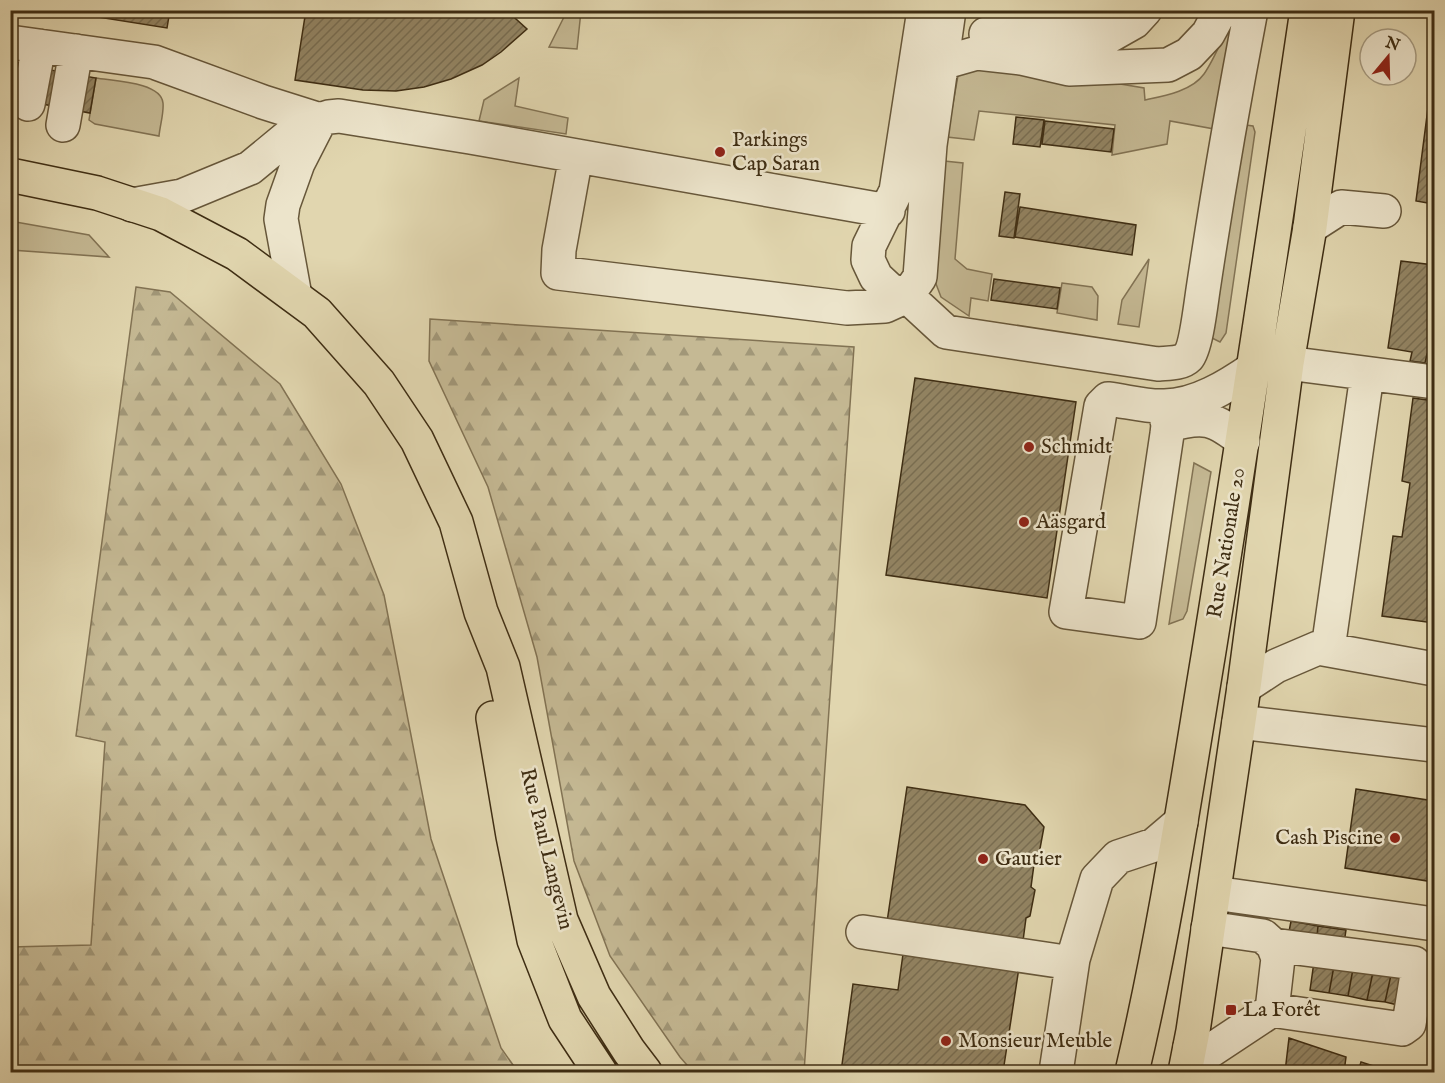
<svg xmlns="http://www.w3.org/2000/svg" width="1445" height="1083" font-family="'IM FELL English',serif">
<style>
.green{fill:#c5b994;stroke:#827354;stroke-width:1.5}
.forest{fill:url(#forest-firs);stroke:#827354;stroke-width:1.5}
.building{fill:url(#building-hatch);stroke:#3e2d13;stroke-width:1.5}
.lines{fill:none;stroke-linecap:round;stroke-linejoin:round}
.minor-casing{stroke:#67573a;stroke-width:36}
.major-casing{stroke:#3e2d13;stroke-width:36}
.minor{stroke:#ece4cb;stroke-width:33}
.major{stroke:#e1d6af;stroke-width:33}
.poi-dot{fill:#8f2418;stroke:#ece4cb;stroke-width:2}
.labels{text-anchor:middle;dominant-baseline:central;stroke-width:5;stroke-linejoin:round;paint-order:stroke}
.poi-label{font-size:21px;fill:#3e2d13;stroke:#ece4cb;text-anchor:start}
.street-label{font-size:21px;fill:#3e2d13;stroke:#ece4cb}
</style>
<defs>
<pattern id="forest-firs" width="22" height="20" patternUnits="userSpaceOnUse" patternTransform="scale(1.5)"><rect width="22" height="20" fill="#c5b994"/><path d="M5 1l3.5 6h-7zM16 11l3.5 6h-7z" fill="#a19778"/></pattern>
<pattern id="building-hatch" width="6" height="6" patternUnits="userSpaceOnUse" patternTransform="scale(1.5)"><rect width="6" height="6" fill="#938564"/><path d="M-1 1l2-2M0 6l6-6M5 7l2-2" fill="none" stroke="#796d51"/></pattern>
</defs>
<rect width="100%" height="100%" fill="#e1d6af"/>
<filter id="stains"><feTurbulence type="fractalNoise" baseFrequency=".00333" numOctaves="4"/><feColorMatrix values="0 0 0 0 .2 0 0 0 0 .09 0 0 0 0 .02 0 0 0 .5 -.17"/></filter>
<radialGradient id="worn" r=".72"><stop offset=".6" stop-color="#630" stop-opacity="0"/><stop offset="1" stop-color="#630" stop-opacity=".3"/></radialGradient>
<path class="green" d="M 567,11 L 581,11 L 577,49 L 549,47 Z
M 1236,11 L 1220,130 L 1170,121 L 1167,144 L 1112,155 L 1115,125 L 979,111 L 974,140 L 947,137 L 959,70 L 977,60 L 1144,88 L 1145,100 C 1164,96 1192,91 1204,74 C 1216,57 1226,29 1236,11 Z
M 96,78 C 113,81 161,82 163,103 C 164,113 160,125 159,136 L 95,124 L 89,120 Z
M 519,78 L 515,106 L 568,118 L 566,134 L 479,121 L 484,100 Z
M 1238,124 L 1253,126 L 1255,132 L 1226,333 L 1220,342 L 1206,335 Z
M 944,161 L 963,163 L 955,259 L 967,269 L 992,274 L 988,301 L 971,298 L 969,316 L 941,297 L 933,276 Z
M 10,221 L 89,235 L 109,257 L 11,250 Z
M 1149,259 L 1139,327 L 1118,324 L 1122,300 Z
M 1062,283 L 1092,287 L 1098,296 L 1097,320 L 1057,313 Z
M 1194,463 L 1211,472 L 1187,611 L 1183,619 L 1169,624 Z"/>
<path class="forest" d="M 136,287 L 170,292 L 280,384 L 341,484 L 384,595 L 431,839 L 501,1048 L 518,1072 L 11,1072 L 11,947 L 91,945 L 105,742 L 76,736 Z
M 430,319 L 854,347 L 804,1072 L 693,1072 L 680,1057 L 610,956 L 574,861 L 537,657 L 488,487 L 429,361 Z"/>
<path class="building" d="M 54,10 L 170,10 L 167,28 Z
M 306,10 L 506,10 L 527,29 L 501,52 L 482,65 L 451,79 L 424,87 L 396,91 L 363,90 L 295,80 Z
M 1434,61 L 1434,204 L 1416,201 Z
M 11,63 L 96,78 L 90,113 L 10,98 Z
M 1016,117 L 1044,120 L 1040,147 L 1013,144 Z
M 1045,121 L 1114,129 L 1111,152 L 1042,144 Z
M 1005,192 L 1020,194 L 1014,238 L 999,236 Z
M 1020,207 L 1136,225 L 1132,255 L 1015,237 Z
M 1401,261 L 1434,265 L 1434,355 L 1427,354 L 1425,363 L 1410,361 L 1412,352 L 1388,348 Z
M 994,279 L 1060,288 L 1057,309 L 991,300 Z
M 915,378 L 1076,402 L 1047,598 L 886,575 Z
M 1413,398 L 1434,401 L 1434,623 L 1382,616 L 1393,536 L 1402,537 L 1410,483 L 1402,481 Z
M 907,787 L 1025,805 L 1044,827 L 1039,854 L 1035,857 L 1031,887 L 1035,890 L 1030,916 L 1026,918 L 1023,941 L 887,922 Z
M 1356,789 L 1434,801 L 1434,882 L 1345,868 Z
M 1291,921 L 1318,926 L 1316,946 L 1287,942 Z
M 1318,926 L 1346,930 L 1343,950 L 1316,946 Z
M 904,947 L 1020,961 L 1003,1072 L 841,1072 L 853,984 L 898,990 Z
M 1314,962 L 1334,966 L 1329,993 L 1310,990 Z
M 1334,966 L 1353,969 L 1348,996 L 1329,993 Z
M 1353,969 L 1373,972 L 1367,1000 L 1348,996 Z
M 1373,972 L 1391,975 L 1385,1002 L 1367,1000 Z
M 1391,975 L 1412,978 L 1406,1007 L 1385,1002 Z
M 1289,1038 L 1346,1057 L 1344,1072 L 1285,1072 Z
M 1361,1062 L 1392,1072 L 1358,1072 Z"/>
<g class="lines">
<defs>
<path id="minor" d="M 924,10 L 896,191 L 869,246 L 868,260 L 876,277 L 890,290 L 907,296 L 946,332 L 1158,364 C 1167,363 1181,364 1188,357 C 1196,348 1201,303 1203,290 C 1217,196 1233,104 1251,10
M 986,34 L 1043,34 L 1075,25 L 1099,10
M 10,42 L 154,62 L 263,102 L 320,120
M 1021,58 L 1069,69 L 1168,65 L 1189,54 L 1208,34 L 1221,10
M 942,63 L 977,53 L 1021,58 L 1081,52 L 1134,22 L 1145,10
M 28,104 L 39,46
M 63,125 L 76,51
M 576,156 L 559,250 L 558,273 L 847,308 L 885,306 L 907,296 L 920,277 L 930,145 L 949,10
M 132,205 L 182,196 L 250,168 L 301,126 L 329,117 L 339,116 L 470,137 L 888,211
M 1310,227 L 1341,207 L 1384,211
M 295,296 L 281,219 L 283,205 L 298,163 L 320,120
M 1287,363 L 1434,382
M 1164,406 L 1168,425 L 1167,434 L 1139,622 L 1066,612 L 1101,406 L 1108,399 C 1126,401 1146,407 1164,406 C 1196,406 1228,386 1254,368
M 1168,425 C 1205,415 1214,418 1243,441
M 1328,649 L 1367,375
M 1244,687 L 1276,666 L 1318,648 L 1434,669
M 1239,722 L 1434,745
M 1214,893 L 1434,924
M 863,932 L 1072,963
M 1272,1010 L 1278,958 L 1273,945
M 1190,1047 L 1210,1051 L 1272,1010 L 1402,1029 L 1409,1024 L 1418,968 L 1414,963 L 1273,945 L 1263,936 L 1208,928
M 1056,1072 L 1073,959 L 1097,879 L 1118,857 L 1154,845 L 1181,822"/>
<path id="major" d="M 10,175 L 97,193 L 161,214 L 237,254 L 317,313 L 379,383 L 417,440 L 456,522 L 481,612 L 503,667 L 561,920 L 594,996 L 629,1051 L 645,1072
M 493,718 L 513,836 L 534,940 L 565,1019 L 600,1072
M 1132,1072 C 1164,936 1185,796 1208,657 C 1243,442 1275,226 1307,10
M 1185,1072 L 1193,1031 L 1244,687 L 1287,363 L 1310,227 L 1338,10"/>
</defs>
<use href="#minor" class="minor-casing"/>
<use href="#major" class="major-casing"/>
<use href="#minor" class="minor"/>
<use href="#major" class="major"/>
</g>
<g class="poi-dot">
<circle cx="720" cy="152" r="6"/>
<circle cx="1029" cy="447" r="6"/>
<circle cx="1024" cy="522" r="6"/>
<circle cx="1395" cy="838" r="6"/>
<circle cx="983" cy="859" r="6"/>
<rect x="1225" y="1004" width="12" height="12" rx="3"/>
<circle cx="946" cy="1041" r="6"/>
</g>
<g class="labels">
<g class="poi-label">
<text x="732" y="140">Parkings<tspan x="732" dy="24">Cap Saran</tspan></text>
<text x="1041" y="447">Schmidt</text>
<text x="1036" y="522">Aäsgard</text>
<text x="1383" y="838" text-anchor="end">Cash Piscine</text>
<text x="995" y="859">Gautier</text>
<text x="1243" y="1010">La Forêt</text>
<text x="958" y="1041">Monsieur Meuble</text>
</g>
<g class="street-label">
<text transform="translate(1227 543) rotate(-81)">Rue Nationale 20</text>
<text transform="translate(546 849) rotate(76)">Rue Paul Langevin</text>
</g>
</g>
<rect width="1445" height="1083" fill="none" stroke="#e1d6af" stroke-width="36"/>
<rect x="12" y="12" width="1421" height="1059" fill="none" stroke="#3e2d13" stroke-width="3"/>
<rect x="18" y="18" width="1409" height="1047" fill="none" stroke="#3e2d13" stroke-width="1.5"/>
<g transform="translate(1388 57) rotate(19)"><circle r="28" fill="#ece4cb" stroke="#a69b81" stroke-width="1.5"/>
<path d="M0-4.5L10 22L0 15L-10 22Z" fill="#8f2418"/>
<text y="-9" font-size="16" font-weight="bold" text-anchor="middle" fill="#3e2d13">N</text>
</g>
<rect width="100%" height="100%" filter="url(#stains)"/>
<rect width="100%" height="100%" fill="url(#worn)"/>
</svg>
